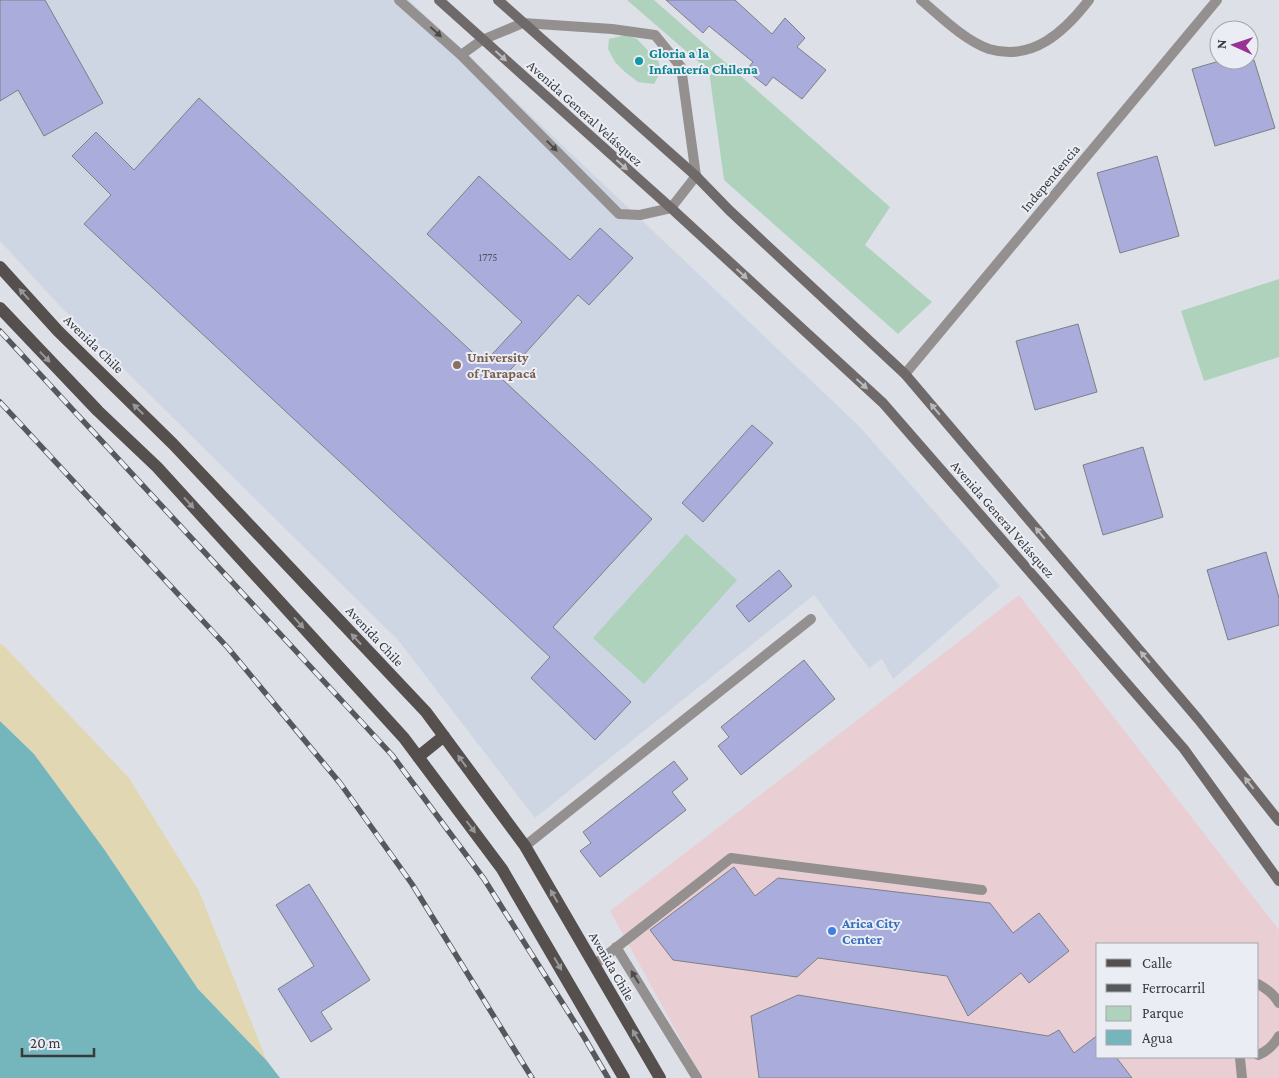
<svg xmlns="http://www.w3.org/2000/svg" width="1279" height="1078" font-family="'Crimson Pro',serif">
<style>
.commercial{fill:#e9cfd3;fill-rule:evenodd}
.built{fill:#ced6e3}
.green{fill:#afd2bd}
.sand{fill:#e1d7b2}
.water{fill:#75b6bd}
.building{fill:#aaacdb;stroke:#7e7f85}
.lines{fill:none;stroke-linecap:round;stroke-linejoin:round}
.lane{stroke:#94908f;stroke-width:10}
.street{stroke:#94908f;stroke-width:10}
.secondary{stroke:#6f6a69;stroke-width:10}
.primary{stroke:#554f4e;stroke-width:12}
.rail-casing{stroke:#57585c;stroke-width:5.5}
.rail{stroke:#eaeef4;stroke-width:4;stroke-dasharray:11;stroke-linecap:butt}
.oneway{fill:#4b4b4d}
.oneway2{fill:#b9b9bc}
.oneway3{fill:#989799}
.culture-dot{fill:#0f9aa8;stroke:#eaeef4;stroke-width:2}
.education-dot{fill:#8d6e63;stroke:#eaeef4;stroke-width:2}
.shop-dot{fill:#3f7fe0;stroke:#eaeef4;stroke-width:2}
.labels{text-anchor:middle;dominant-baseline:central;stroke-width:4;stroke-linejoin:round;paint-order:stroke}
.number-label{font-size:11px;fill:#555664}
.culture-label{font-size:14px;font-weight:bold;fill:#0d838f;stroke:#eaeef4;text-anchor:start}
.street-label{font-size:14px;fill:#393a3d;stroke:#eaeef4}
.education-label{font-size:14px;font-weight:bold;fill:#785e54;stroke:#eaeef4;text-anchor:start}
.shop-label{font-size:14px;font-weight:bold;fill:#366cbe;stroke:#eaeef4;text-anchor:start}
</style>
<rect width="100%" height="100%" fill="#dde0e7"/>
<path class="commercial" d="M 1019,595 L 1279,930 L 1279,1078 L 702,1078 L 610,911 ZM 1098,944 L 1258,944 L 1258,1057 L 1098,1057 Z"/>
<path class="built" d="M 0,0 L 409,0 L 858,425 L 1000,586 L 893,679 L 882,659 L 869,668 L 814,595 L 535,818 L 398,640 L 59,305 L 0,241 Z"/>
<path class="green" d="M 627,0 L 654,0 L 890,207 L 865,245 L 932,302 L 898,334 L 724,180 L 709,71 Z
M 626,35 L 637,39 L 659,62 L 660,73 L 654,84 L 638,82 L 625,72 L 615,62 L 608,49 L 609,39 Z
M 1279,279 L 1279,357 L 1204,381 L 1181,311 Z
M 686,534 L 737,580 L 644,684 L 593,638 Z"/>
<path class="sand" d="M 0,644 L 3,645 L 129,778 L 199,891 L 267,1061 L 198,989 L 104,849 L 34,754 L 0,721 Z"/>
<path class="water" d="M 0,721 L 34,754 L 104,849 L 198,989 L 267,1061 L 280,1078 L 0,1078 Z"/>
<path class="building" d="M 0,0 L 45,0 L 103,103 L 44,136 L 18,90 L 0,101 Z
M 666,0 L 735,0 L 772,34 L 785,18 L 805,38 L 797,47 L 826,70 L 802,99 L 773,77 L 766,86 L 746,70 L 753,62 L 709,26 L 703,33 Z
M 1223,60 L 1254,60 L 1275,128 L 1215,146 L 1192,69 Z
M 199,98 L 484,363 L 522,322 L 427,234 L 479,176 L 570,260 L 600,228 L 633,258 L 589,305 L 578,295 L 502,379 L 652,519 L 553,627 L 631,702 L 595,740 L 531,678 L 550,657 L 84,224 L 111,195 L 72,156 L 96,132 L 134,170 Z
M 1157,156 L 1179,236 L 1120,253 L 1097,173 Z
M 1078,324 L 1097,392 L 1035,410 L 1016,341 Z
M 752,425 L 773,443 L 703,522 L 682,503 Z
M 1143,447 L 1163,517 L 1103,535 L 1083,465 Z
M 1266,552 L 1279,598 L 1279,625 L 1228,640 L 1207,570 Z
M 779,570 L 792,586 L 749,622 L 736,606 Z
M 804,660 L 835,699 L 741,775 L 718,746 L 729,737 L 721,727 Z
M 674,761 L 688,779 L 672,792 L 686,810 L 600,877 L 580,851 L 591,843 L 583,832 Z
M 734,867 L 755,896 L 778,878 L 990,903 L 1013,933 L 1039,913 L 1069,951 L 1029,983 L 1021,973 L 968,1016 L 947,976 L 818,958 L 797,977 L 673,960 L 650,930 Z
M 309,884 L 370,980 L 321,1012 L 332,1029 L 311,1042 L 278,989 L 314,966 L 276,905 Z
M 798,995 L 1048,1036 L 1059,1030 L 1074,1053 L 1098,1035 L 1098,1057 L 1116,1057 L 1132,1078 L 759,1078 L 751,1016 Z"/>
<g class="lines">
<path class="lane" d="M 399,0 L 461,55 L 619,214 L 640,215 L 671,208 L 696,176 L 681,67 L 655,35 L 612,29 L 523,23 L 482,40 L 461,55
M 921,0 C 940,16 965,41 989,49 C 1033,62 1065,31 1089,0
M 525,846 L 811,619
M 616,947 L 697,1078
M 594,965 L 731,858 L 982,890
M 1258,984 C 1267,989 1274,994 1279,1003
M 1258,1055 C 1268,1051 1274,1045 1279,1036
M 1240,1058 L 1242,1078"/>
<path class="street" d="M 905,374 L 1217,0"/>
<path class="secondary" d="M 439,0 L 671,208 L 883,403 L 1184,749 L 1279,881
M 498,0 L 696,176 L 729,210 L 905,374 L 1198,719 L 1279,821"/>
<path class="primary" d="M 0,267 L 58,331 L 173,444 L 426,712 L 525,846 L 660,1078
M 0,308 L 98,411 L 157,467 L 404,738 L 502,869 L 624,1078
M 418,757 L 444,736"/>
<defs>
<path id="rail" d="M 0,331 L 392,755 L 484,879 L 584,1037 L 608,1078
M 0,402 L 228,648 L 340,783 L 412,884 L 532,1078"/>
</defs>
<use href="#rail" class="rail-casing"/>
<use href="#rail" class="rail"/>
</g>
<defs><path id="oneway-solid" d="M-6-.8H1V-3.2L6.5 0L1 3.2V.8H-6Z" transform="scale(1.25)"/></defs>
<g class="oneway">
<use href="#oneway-solid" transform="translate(436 32) rotate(42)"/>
<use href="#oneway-solid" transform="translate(552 146) rotate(45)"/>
<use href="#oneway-solid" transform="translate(635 977) rotate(-122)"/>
</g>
<g class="oneway2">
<use href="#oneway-solid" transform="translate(501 56) rotate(42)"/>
<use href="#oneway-solid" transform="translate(622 165) rotate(42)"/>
<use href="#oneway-solid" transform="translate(742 274) rotate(42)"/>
<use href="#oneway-solid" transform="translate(862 384) rotate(42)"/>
<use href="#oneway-solid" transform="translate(935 409) rotate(-130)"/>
<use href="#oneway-solid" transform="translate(1040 533) rotate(-130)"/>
<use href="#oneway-solid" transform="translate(1145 657) rotate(-130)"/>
<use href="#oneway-solid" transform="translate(1249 783) rotate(-128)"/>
</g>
<g class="oneway3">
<use href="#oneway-solid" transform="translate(24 294) rotate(-132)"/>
<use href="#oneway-solid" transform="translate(45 357) rotate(46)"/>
<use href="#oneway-solid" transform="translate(138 409) rotate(-135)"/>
<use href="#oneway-solid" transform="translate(189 503) rotate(48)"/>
<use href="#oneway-solid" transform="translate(299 623) rotate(48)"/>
<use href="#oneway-solid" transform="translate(356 639) rotate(-133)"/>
<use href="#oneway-solid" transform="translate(462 761) rotate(-126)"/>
<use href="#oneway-solid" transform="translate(471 827) rotate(53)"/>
<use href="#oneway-solid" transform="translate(554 896) rotate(-120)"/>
<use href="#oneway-solid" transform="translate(558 964) rotate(60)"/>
<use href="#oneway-solid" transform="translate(636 1036) rotate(-120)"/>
</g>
<circle class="culture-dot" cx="639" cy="61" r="5"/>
<circle class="education-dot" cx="457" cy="365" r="5"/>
<circle class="shop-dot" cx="832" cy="931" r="5"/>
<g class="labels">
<g class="number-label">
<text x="488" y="257">1775</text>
</g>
<g class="culture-label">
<text x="649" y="53">Gloria a la<tspan x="649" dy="16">Infantería Chilena</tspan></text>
</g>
<g class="street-label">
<text transform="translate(585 113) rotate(42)">Avenida General Velásquez</text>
<text transform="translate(1050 178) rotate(-50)">Independencia</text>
<text transform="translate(94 344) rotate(44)">Avenida Chile</text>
<text transform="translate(1003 519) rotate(49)">Avenida General Velásquez</text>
<text transform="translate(375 636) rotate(47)">Avenida Chile</text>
<text transform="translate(612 966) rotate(60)">Avenida Chile</text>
</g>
<g class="education-label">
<text x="467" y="357">University<tspan x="467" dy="16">of Tarapacá</tspan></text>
</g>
<g class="shop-label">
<text x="842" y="923">Arica City<tspan x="842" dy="16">Center</tspan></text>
</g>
</g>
<rect x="1096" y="943" width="162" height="115" fill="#eaeef4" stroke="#a3a6ab"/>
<rect x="1106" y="959" width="25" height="8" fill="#554f4e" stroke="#a3a6ab"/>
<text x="1142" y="968" font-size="15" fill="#393a3d">Calle</text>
<rect x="1106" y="984" width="25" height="8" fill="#57585c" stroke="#a3a6ab"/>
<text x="1142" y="993" font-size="15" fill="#393a3d">Ferrocarril</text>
<rect x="1106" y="1006" width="25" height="15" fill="#afd2bd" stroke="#a3a6ab"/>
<text x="1142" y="1018" font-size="15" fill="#393a3d">Parque</text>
<rect x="1106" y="1030" width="25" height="15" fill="#75b6bd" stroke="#a3a6ab"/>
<text x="1142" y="1043" font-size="15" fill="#393a3d">Agua</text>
<g transform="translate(1234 45) rotate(273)"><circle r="24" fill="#eaeef4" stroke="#a3a6ab"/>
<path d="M0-4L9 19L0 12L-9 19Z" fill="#9a3296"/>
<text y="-8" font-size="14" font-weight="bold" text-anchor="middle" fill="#393a3d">N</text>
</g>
<path d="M22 1048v8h72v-8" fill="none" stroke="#393a3d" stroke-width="2.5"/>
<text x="30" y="1048" font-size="15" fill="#393a3d" stroke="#eaeef4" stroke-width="4" paint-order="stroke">20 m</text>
</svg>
